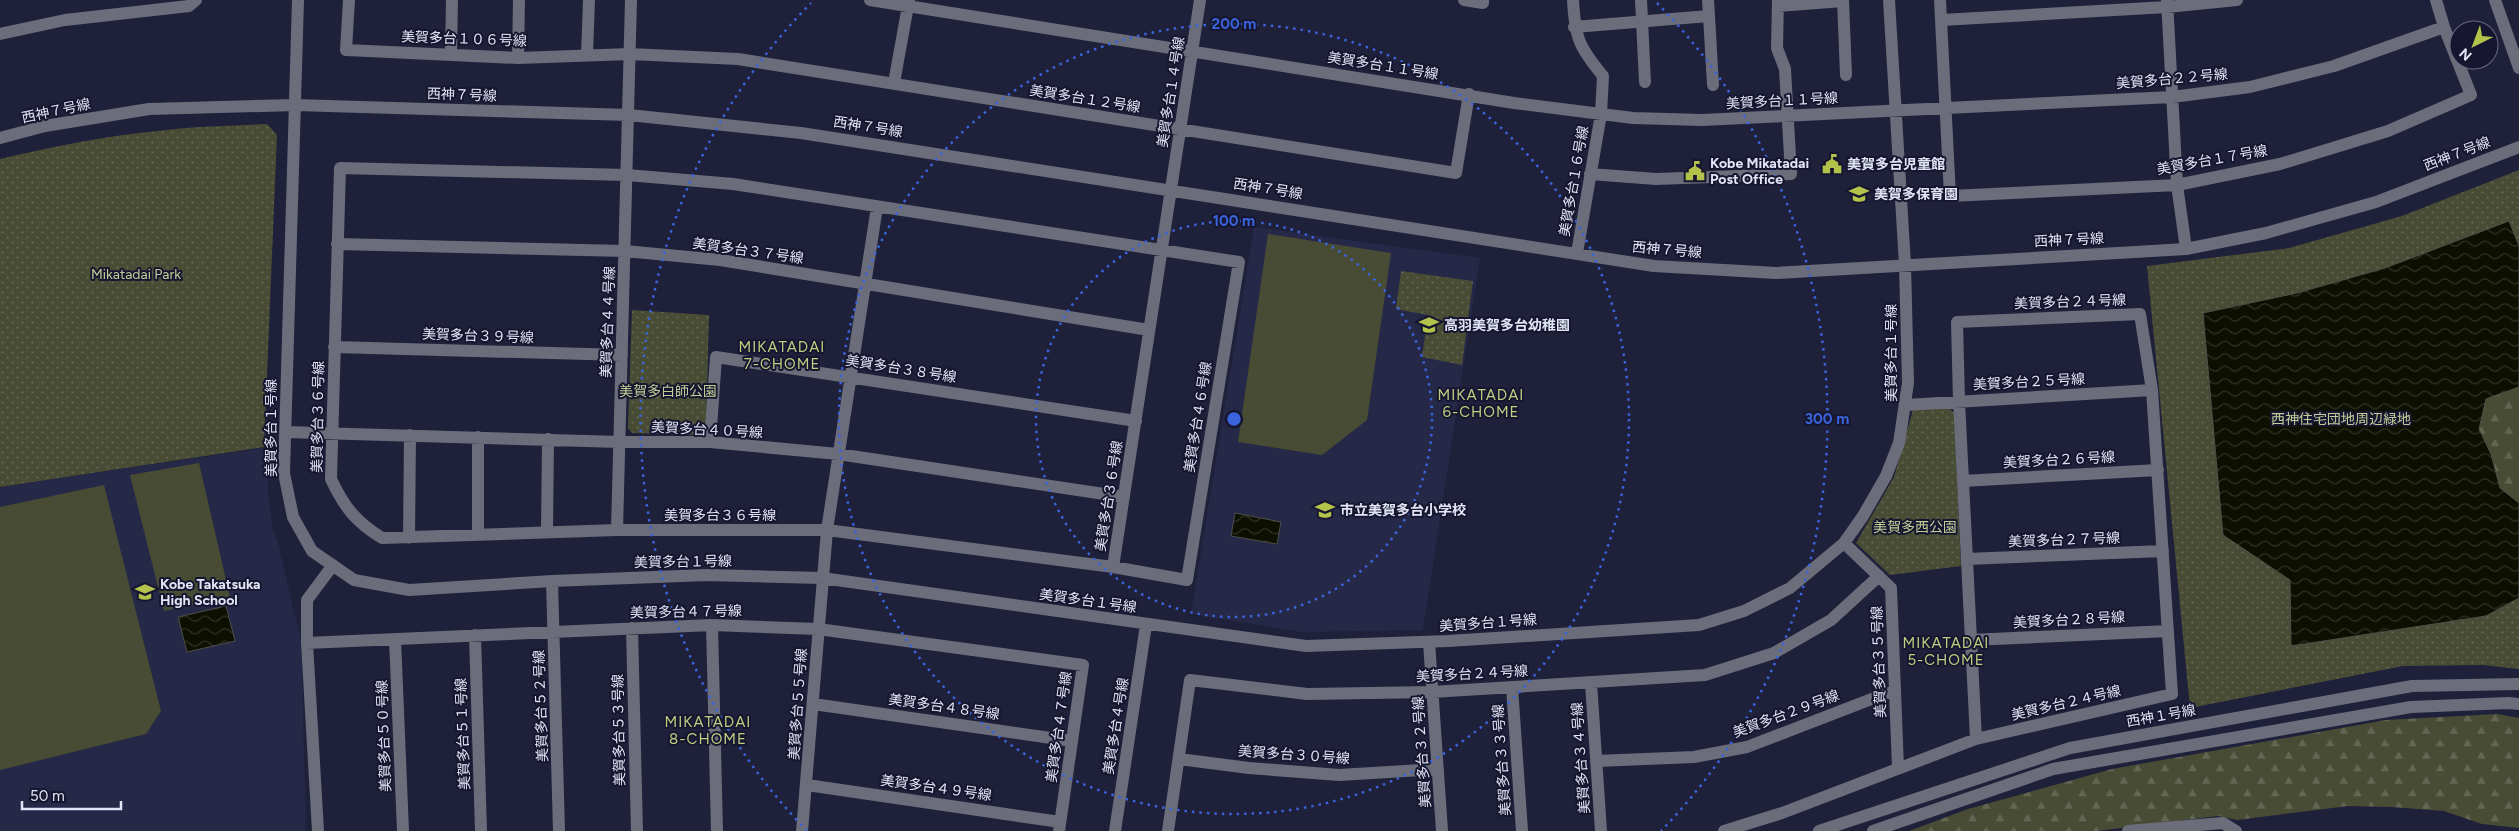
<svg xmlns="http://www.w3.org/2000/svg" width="2519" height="831" font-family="Figtree,'Noto Sans JP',sans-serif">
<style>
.built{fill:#262848}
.green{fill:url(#green-dots)}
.forest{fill:url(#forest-firs)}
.pitch{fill:#484c34}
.water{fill:url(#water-waves);stroke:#4d4f4a}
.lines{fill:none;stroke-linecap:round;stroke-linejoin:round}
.minor{stroke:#6b6d7b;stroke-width:12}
.ring{fill:none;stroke:#3a64dc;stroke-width:2.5;stroke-dasharray:2.5 5}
.labels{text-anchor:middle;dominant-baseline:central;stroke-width:4;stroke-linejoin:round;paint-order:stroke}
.street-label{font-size:14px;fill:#e1e4f5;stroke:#161630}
.poi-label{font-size:14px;font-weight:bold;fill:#e1e4f5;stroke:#161630;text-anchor:start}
.park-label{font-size:14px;fill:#c4cd98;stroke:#161630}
.neighbourhood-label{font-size:15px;letter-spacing:1px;fill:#c1cd81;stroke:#161630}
.centre{fill:#3a64dc;stroke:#161630;stroke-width:2.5}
.ring-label{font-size:15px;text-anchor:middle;font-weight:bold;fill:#3a64dc;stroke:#161630;stroke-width:4;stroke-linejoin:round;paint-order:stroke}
</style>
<defs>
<pattern id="green-dots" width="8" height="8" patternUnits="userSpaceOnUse" patternTransform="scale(1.25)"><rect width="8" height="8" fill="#484c34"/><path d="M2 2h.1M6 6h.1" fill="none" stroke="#626652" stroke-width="1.8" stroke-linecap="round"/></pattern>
<pattern id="forest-firs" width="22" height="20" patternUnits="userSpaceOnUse" patternTransform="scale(1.25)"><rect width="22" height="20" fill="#484c34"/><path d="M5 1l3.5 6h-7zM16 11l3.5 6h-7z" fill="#626652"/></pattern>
<pattern id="water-waves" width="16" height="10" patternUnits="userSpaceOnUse" patternTransform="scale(1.25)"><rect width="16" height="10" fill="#0d0f00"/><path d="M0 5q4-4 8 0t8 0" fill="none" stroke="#303226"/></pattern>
</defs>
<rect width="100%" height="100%" fill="#1f203a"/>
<path class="built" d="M 1254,227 L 1480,258 L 1423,630 L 1301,632 L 1191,614 Z
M 264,448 L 272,526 L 278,543 L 301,641 L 306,831 L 0,831 L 0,487 Z"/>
<path class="green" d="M 267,124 L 277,135 L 264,447 L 0,487 L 0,159 C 55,146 110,135 167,130 C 200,126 234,126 267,124 Z
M 2519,170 L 2519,669 L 2483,665 L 2403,666 L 2190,708 L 2147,266 L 2289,248 L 2402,216 Z
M 1401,271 L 1473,281 L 1462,365 L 1422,357 L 1428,315 L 1396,309 Z
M 632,310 L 709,315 L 706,427 L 699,435 L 632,433 L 628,428 Z
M 1949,408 L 1954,413 L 1961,566 L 1890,575 L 1856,543 L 1894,477 L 1913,410 Z"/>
<path class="forest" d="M 2519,387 L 2519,503 L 2500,488 L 2491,454 L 2479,429 L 2486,399 Z
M 2497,714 L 2519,718 L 2519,828 L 2482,824 L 2444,811 L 2392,807 L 2348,806 L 2237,820 L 2218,816 L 2097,831 L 1909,831 L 1968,809 L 2112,769 L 2386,720 Z"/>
<path class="pitch" d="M 1268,234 L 1391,253 L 1367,420 L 1322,455 L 1238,442 Z
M 199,463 L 230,597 L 164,611 L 130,475 Z
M 104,485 L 161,711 L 146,734 L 0,770 L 0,507 Z"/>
<path class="water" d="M 2509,221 L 2519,246 L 2519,387 L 2486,399 L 2479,429 L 2491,454 L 2500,488 L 2519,503 L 2519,598 L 2486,616 L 2291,646 L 2290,580 L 2223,535 L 2203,313 L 2297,293 L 2385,268 Z
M 1235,513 L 1281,522 L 1277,544 L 1231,536 Z
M 226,606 L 235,641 L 187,652 L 178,617 Z"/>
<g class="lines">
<path class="minor" d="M 298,0 L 284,473 L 293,517 L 312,551 L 354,580 L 409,590 L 552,581 L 707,575 L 822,578 L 1306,646 L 1448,641 L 1699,625 L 1744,611 L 1790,588 L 1844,543 L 1863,516 L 1886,476 L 1899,443 L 1908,383 L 1905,265 L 1889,0
M 349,0 L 346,50 L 518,58 L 630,54 L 738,59 L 1456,173 L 1469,94
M 870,0 L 1514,103 L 1633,118 L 1702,120 L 2172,97 L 2250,87 L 2334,66 L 2444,27
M 1464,0 L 1483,3 L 1483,0
M 1573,0 C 1575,38 1579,47 1603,76 L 1601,114 L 1577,253
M 1641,0 L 1645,82
M 1843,0 L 1846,75
M 1940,0 L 1950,196 L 2177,185 L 2280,164 L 2388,131 L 2471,95 L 2444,27 L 2436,0
M 2167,0 L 2177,185 L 2186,249
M 2495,0 L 2519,68
M 1778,6 L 1843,1
M 1709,16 L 1713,85
M 1942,20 L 2167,7 L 2237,0
M 1574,27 L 1709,16 L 1708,0
M 0,34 L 65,20 L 189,6 L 196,0
M 451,54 L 452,0
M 587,55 L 589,0
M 518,58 L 519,0
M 894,83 L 909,0
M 0,138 L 45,126 L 149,109 L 295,105 L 629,115 L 801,133 L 1654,266 L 1776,273 L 2186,249 L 2266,233 L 2376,202 L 2519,147
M 1590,174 L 1656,179 L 1791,174 L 1785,69 L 1777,48 L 1778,0
M 337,244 L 625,251 L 720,260 L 1149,330
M 334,347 L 622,355
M 1906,405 L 2152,390
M 285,432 L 620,442 L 710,442 L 838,454 L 1124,497
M 710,442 L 716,357 L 1136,421
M 1963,481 L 2158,470
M 617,530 L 631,0
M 547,532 L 548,439
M 478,535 L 478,437
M 409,538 L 410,435
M 1844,543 L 1891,588 L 1898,768
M 1967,559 L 2163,551
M 1113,567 L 1187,580 L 1239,262 L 733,184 L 627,175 L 340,168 L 331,479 C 344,507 356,522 382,538 L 617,530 L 827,530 L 1113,567 L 1200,0
M 552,581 L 559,831
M 712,625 L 717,831
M 632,628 L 637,831
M 475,635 L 481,831
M 395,639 L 403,831
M 1971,640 L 2168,631
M 1429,642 L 1442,831
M 307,643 L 307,600 L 333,565
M 1591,683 L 1601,831
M 1512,687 L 1522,831
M 813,704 L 1072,741
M 1179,759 L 1249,768 L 1339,775 L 1438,769
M 1596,761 L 1694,757 L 1747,747 L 1895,690
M 807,785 L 1060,822
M 318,831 L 307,643 L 712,625 L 818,629 L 1083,665 L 1059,831
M 802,831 L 827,530 L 877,207
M 1115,831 L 1146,625
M 1168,831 L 1190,680 L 1307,694 L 1432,692 L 1705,675 L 1774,653 L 1831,620 L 1879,576
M 1724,831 L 1782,813 L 1976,739 L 2172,694 L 2152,390 L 2140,314 L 1957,322 L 1959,401 L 1976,739
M 1819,831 L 2070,748 L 2412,686 L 2519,684
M 1873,831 L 2053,769 L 2411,707 L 2508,703 L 2519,704
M 2128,831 L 2223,823 L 2236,831"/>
</g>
<g class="ring">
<circle cx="1234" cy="419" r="198"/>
<circle cx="1234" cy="419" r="395"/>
<path d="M807 831A593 593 0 0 1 811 3M1657 3A593 593 0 0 1 1661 831"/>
</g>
<defs>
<symbol id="civic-bare" viewBox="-9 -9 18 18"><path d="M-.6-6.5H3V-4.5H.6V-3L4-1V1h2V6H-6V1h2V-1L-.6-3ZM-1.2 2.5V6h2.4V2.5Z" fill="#b3c24b" stroke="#161630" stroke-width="2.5" paint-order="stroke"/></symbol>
<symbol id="school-bare" viewBox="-9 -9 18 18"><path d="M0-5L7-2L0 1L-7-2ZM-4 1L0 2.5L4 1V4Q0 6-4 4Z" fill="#b3c24b" stroke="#161630" stroke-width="2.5" paint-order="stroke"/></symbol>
</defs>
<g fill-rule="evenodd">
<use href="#civic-bare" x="1818" y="150" width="28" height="28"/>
<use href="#civic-bare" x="1681" y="157" width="28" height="28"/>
<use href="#school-bare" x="1845" y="180" width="28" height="28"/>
<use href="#school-bare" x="1415" y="311" width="28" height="28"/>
<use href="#school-bare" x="1311" y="496" width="28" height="28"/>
<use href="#school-bare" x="131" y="578" width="28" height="28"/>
</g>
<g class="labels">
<g class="street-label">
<text transform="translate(464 39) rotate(2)">美賀多台１０６号線</text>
<text transform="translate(1383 66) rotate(9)">美賀多台１１号線</text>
<text transform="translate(2172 79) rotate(-5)">美賀多台２２号線</text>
<text transform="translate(1171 92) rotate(-81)">美賀多台１４号線</text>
<text transform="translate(462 95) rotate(2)">西神７号線</text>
<text transform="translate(1085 99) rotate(9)">美賀多台１２号線</text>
<text transform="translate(1782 101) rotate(-3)">美賀多台１１号線</text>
<text transform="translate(56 111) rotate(-12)">西神７号線</text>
<text transform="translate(868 127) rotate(9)">西神７号線</text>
<text transform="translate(2457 154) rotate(-21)">西神７号線</text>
<text transform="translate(2212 160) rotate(-10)">美賀多台１７号線</text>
<text transform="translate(1574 181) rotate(-80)">美賀多台１６号線</text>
<text transform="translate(1268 189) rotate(9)">西神７号線</text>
<text transform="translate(2069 240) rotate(-3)">西神７号線</text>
<text transform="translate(1667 250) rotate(5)">西神７号線</text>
<text transform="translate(748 251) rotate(8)">美賀多台３７号線</text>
<text transform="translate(2070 302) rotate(-2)">美賀多台２４号線</text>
<text transform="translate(608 322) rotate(-88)">美賀多台４４号線</text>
<text transform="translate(478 336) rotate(2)">美賀多台３９号線</text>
<text transform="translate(1891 353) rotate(-90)">美賀多台１号線</text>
<text transform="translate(901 369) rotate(9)">美賀多台３８号線</text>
<text transform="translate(2029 382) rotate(-3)">美賀多台２５号線</text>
<text transform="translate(318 417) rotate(-89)">美賀多台３６号線</text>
<text transform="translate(1198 417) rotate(-81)">美賀多台４６号線</text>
<text transform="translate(271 428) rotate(-90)">美賀多台１号線</text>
<text transform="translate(707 430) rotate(3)">美賀多台４０号線</text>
<text transform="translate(2059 460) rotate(-3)">美賀多台２６号線</text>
<text transform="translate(1109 496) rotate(-81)">美賀多台３６号線</text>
<text x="720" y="515">美賀多台３６号線</text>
<text transform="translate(2064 540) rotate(-2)">美賀多台２７号線</text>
<text transform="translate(683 562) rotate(-1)">美賀多台１号線</text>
<text transform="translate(1088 601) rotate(8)">美賀多台１号線</text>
<text transform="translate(686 612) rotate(-1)">美賀多台４７号線</text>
<text transform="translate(2069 620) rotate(-3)">美賀多台２８号線</text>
<text transform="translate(1488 623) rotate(-4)">美賀多台１号線</text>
<text transform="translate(1879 662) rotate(-92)">美賀多台３５号線</text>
<text transform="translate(1472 674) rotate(-3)">美賀多台２４号線</text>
<text transform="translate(2066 703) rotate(-13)">美賀多台２４号線</text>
<text transform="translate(798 704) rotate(-86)">美賀多台５５号線</text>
<text transform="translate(541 706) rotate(-92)">美賀多台５２号線</text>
<text transform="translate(944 707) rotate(8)">美賀多台４８号線</text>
<text transform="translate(1786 714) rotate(-20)">美賀多台２９号線</text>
<text transform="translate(2161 716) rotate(-10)">西神１号線</text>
<text transform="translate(1116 726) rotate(-81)">美賀多台４号線</text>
<text transform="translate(1059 727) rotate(-82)">美賀多台４７号線</text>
<text transform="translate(619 730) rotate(-91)">美賀多台５３号線</text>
<text transform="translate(463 734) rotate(-92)">美賀多台５１号線</text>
<text transform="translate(384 736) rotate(-92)">美賀多台５０号線</text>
<text transform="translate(1422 752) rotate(-94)">美賀多台３２号線</text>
<text transform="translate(1294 755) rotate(4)">美賀多台３０号線</text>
<text transform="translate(1581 758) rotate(-94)">美賀多台３４号線</text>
<text transform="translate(1502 760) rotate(-94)">美賀多台３３号線</text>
<text transform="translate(936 788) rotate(8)">美賀多台４９号線</text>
</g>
<g class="poi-label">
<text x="1710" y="163">Kobe Mikatadai<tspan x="1710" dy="16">Post Office</tspan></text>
<text x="1847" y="164">美賀多台児童館</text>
<text x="1874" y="194">美賀多保育園</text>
<text x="1444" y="325">高羽美賀多台幼稚園</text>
<text x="1340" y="510">市立美賀多台小学校</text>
<text x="160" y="584">Kobe Takatsuka<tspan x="160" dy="16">High School</tspan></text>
</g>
<g class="park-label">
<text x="136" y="274">Mikatadai Park</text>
<text x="668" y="391">美賀多白師公園</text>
<text x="2341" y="419">西神住宅団地周辺緑地</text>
<text x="1915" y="527">美賀多西公園</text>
</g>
<g class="neighbourhood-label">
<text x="782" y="347">MIKATADAI<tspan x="782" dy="17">7-CHOME</tspan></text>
<text x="1481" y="395">MIKATADAI<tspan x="1481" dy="17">6-CHOME</tspan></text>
<text x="1946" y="643">MIKATADAI<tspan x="1946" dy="17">5-CHOME</tspan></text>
<text x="708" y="722">MIKATADAI<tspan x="708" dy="17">8-CHOME</tspan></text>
</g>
</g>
<circle cx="1234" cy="419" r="8" class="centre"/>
<g class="ring-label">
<text x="1234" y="29">200 m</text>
<text x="1234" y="226">100 m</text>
<text x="1827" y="424">300 m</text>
</g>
<g transform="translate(2474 45) rotate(222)"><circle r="24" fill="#161630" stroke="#67687f"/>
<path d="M0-4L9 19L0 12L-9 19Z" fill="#b3c24b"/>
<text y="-8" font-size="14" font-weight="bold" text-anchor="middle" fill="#e1e4f5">N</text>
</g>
<path d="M22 801v8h99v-8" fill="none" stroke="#e1e4f5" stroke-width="2.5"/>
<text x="30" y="801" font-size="15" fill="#e1e4f5" stroke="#161630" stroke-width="4" paint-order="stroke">50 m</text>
</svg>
